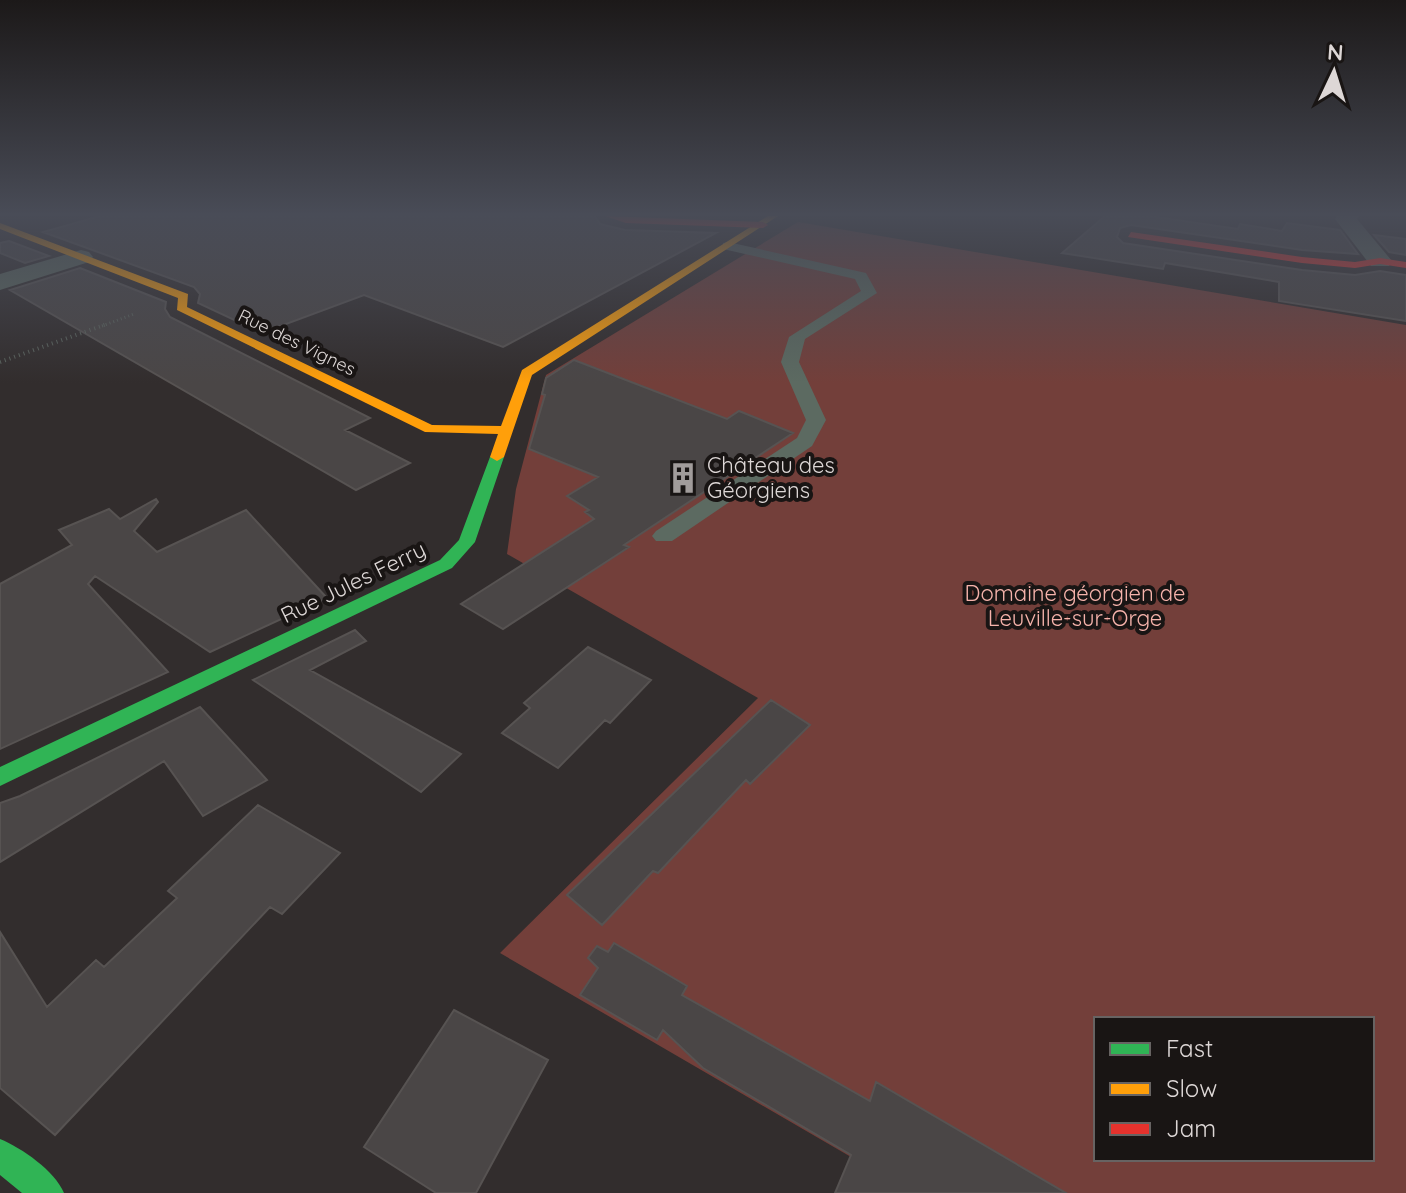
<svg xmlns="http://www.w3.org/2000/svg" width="1406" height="1193" font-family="Quicksand,sans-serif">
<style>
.green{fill:#733f3a;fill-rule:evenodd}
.building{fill:#4a4646;stroke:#575352;stroke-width:2}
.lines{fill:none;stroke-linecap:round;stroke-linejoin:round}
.path-far1{stroke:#5c645e;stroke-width:3;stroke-dasharray:1 3;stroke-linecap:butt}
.path{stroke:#5c645e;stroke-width:4;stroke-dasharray:1 4;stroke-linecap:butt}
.lane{fill:#5c6a61;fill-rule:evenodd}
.street{fill:#5c6a61;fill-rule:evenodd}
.fast{fill:#30b455;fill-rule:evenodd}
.slow{fill:#ff9f0a;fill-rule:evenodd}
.jam{fill:#e5322d;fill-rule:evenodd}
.labels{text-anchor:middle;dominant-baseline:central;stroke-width:8;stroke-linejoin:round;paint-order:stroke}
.far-street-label{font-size:18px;fill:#ddd7d6;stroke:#191514}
.poi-label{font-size:22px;fill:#ddd7d6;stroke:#191514;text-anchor:start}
.street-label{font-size:22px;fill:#ddd7d6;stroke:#191514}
.park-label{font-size:22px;fill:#f6b3ab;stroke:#191514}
</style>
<rect width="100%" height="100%" fill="#322d2d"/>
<path class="green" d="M 798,222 L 1406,325 L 1406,1193 L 913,1193 L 500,953 L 758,698 L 507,554 L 516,489 L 546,375 ZM 1096,1019 L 1372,1019 L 1372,1159 L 1096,1159 Z"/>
<path class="building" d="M 100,216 L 595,216 L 600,224 L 625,230 L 716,233 L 503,347 L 364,295 L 262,333 L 198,303 L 200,294 L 194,287 L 43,232 Z
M 1105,216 L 1149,216 L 1238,229 L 1240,224 L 1282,231 L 1287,223 L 1340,230 L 1358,254 L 1302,250 L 1131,225 L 1120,228 L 1117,237 L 1123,243 L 1302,270 L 1355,275 L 1380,271 L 1406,275 L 1406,321 L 1279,301 L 1279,282 L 1165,263 L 1163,269 L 1062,253 Z
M 1374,235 L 1406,239 L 1406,255 L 1389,252 Z
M 9,241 L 49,256 L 25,263 L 0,253 L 0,243 Z
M 80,268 L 166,302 L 165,309 L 170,317 L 370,418 L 345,430 L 410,463 L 356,490 L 10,290 Z
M 574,360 L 727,419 L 739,411 L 793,433 L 624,545 L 629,547 L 503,629 L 461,604 L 594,519 L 585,512 L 589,510 L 567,496 L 598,477 L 529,449 L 545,395 L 542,394 L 546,378 Z
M 156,499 L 158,502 L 134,531 L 157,552 L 246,510 L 327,598 L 210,652 L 95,576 L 88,584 L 168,672 L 0,749 L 0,584 L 72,545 L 59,530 L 109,509 L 120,519 Z
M 355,630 L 366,641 L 310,670 L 461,754 L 421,792 L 253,680 Z
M 588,647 L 651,680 L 610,723 L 605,720 L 558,768 L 502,733 L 530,708 L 524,703 Z
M 771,700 L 810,725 L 750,784 L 746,780 L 658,873 L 653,871 L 602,925 L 567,895 Z
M 200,707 L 267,780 L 203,816 L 164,761 L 0,862 L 0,803 L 20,796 Z
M 258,805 L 340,853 L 282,914 L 270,907 L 55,1135 L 0,1088 L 0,932 L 47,1007 L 96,960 L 104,967 L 177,898 L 168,891 Z
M 614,943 L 687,986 L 682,995 L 870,1101 L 876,1082 L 1066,1193 L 835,1193 L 851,1155 L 703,1068 L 663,1030 L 657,1040 L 580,995 L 598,968 L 588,958 L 597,946 L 608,952 Z
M 454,1010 L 548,1060 L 476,1193 L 436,1193 L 364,1147 Z"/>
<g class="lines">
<path class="path-far1" d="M 102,326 L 134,314"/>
<path class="path" d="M 0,362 L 107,324"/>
<path class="lane" d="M 728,242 L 866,273 L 877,293 L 805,339 L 799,362 L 826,420 L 812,446 L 672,541 L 656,541 L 652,536 L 656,531 L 797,438 L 806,420 L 781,362 L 789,337 L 861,291 L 855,279 L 723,249 L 723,243 Z"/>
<path class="street" d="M 1337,216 L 1359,216 L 1357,219 L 1392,261 L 1389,266 L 1371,266 L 1335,219 Z
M 81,250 L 89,252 L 93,257 L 89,262 L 0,290 L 0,274 Z"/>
<path class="fast" d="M 497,453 L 504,457 L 475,542 L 452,568 L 0,786 L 0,767 L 440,560 L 459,540 L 490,457 Z
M 0,1139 C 22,1148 55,1171 64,1193 L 22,1193 L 0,1175 Z"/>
<path class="slow" d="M 768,216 L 778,216 L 532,375 L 504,457 L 497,461 L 490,457 L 498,434 L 425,432 L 177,310 L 178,298 L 0,229 L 0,223 L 188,294 L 187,307 L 432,425 L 501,426 L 522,370 Z"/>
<path class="jam" d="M 605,216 L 763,222 L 768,225 L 763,228 L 626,223 Z
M 1131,232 L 1302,257 L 1355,262 L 1380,258 L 1406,262 L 1406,268 L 1380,264 L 1355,268 L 1302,263 L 1128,237 Z"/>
</g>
<linearGradient id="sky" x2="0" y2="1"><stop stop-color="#1c1919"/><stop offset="0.56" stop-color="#494c57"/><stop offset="1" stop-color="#494c57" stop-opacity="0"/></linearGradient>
<rect width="1406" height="383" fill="url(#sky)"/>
<defs>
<symbol id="building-bare" viewBox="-9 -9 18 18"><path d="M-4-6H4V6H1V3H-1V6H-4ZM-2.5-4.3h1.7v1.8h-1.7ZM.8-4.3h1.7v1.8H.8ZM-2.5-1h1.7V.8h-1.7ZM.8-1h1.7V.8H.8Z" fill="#a19c9b" stroke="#191514" stroke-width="2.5" paint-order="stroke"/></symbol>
</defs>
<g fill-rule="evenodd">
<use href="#building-bare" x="661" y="456" width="44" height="44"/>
</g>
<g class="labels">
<g class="far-street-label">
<text transform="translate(297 342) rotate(26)">Rue des Vignes</text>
</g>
<g class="poi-label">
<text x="707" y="465">Château des<tspan x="707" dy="25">Géorgiens</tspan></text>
</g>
<g class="street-label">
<text transform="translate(353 582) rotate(-26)">Rue Jules Ferry</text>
</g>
<g class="park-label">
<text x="1075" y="593">Domaine géorgien de<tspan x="1075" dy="25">Leuville-sur-Orge</tspan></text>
</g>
</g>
<rect x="1094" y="1017" width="280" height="144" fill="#191514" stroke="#676362" stroke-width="2"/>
<rect x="1110" y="1043" width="40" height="12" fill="#30b455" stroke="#676362" stroke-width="2"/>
<text x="1166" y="1057" font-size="24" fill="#ddd7d6">Fast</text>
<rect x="1110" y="1083" width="40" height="12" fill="#ff9f0a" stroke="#676362" stroke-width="2"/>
<text x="1166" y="1097" font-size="24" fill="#ddd7d6">Slow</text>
<rect x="1110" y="1123" width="40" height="12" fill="#e5322d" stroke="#676362" stroke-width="2"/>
<text x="1166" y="1137" font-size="24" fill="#ddd7d6">Jam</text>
<g transform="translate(1334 72) rotate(4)" stroke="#191514" stroke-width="6" paint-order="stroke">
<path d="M0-6L14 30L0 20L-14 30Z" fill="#ddd7d6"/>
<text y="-12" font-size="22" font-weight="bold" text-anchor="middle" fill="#ddd7d6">N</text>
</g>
</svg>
